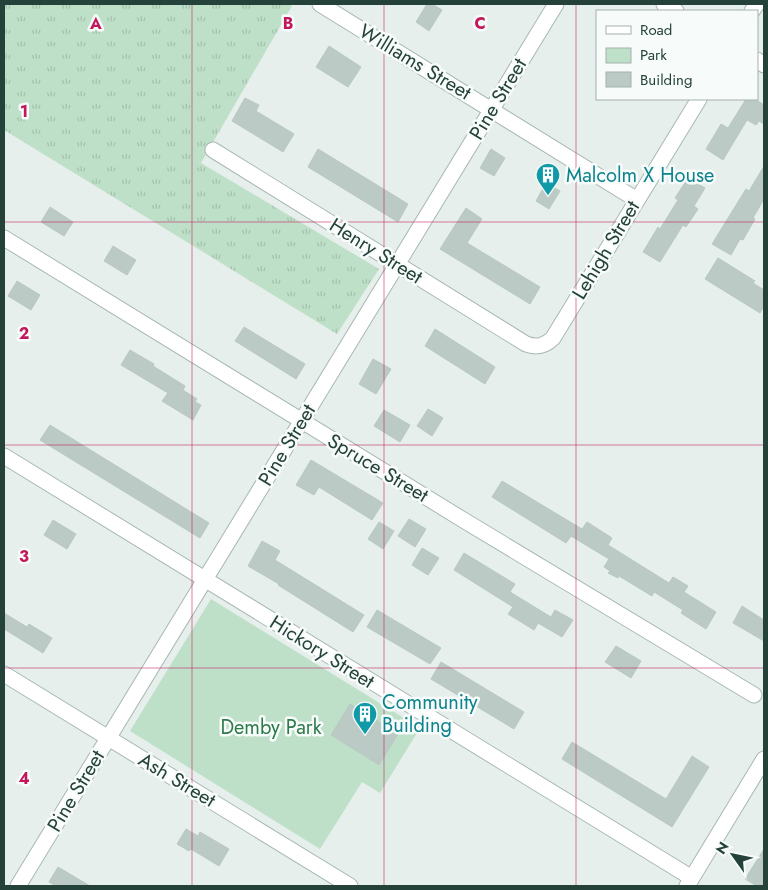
<svg xmlns="http://www.w3.org/2000/svg" width="768" height="890" font-family="Jost,sans-serif">
<style>
.grass{fill:url(#grass-tufts)}
.green{fill:#bfe0c8}
.building{fill:#bbcac4;stroke:#b8c9c2}
.lines{fill:none;stroke-linecap:round;stroke-linejoin:round}
.minor-casing{stroke:#a8b8b2;stroke-width:17}
.minor{stroke:#fff;stroke-width:15}
.grid{fill:none;stroke:#c2185b;stroke-width:1;stroke-opacity:0.55}
.labels{text-anchor:middle;dominant-baseline:central;stroke-width:5;stroke-linejoin:round;paint-order:stroke}
.street-label{font-size:20px;fill:#24423a;stroke:#f7fbf9}
.culture-label{font-size:20px;fill:#0d838f;stroke:#f7fbf9;text-anchor:start}
.park-label{font-size:20px;fill:#2d7a4b;stroke:#f7fbf9}
.grid-label{font-size:16px;text-anchor:middle;font-weight:bold;fill:#c2185b;stroke:#f7fbf9;stroke-width:5;stroke-linejoin:round;paint-order:stroke}
</style>
<defs>
<pattern id="grass-tufts" width="24" height="20" patternUnits="userSpaceOnUse" patternTransform="scale(1.25)"><rect width="24" height="20" fill="#bfe0c8"/><path d="M3 7l-1-3M5 7V3M7 7l1-3M15 17l-1-3M17 17v-4M19 17l1-3" fill="none" stroke="#a4c1ad"/></pattern>
</defs>
<rect width="100%" height="100%" fill="#e6efeb"/>
<path class="grass" d="M 4,4 L 288,4 L 292,6 L 201,163 L 379,269 L 337,334 L 4,130 Z"/>
<path class="green" d="M 211,599 L 420,728 L 380,793 L 362,782 L 320,849 L 130,731 Z"/>
<path class="building" d="M 427,4 L 432,4 L 442,10 L 429,31 L 416,22 Z
M 329,46 L 361,67 L 348,87 L 316,67 Z
M 245,98 L 259,105 L 256,111 L 294,134 L 283,152 L 232,121 Z
M 746,99 L 755,99 L 764,105 L 764,124 L 759,121 L 756,125 L 747,120 L 723,160 L 706,149 L 721,124 L 728,128 Z
M 318,149 L 408,204 L 398,222 L 308,167 Z
M 491,149 L 505,158 L 494,176 L 480,168 Z
M 764,166 L 764,199 L 753,218 L 755,219 L 743,240 L 740,239 L 731,255 L 712,244 L 746,189 L 749,191 Z
M 688,178 L 705,188 L 694,206 L 698,209 L 686,227 L 683,225 L 660,262 L 643,252 L 658,227 L 660,229 L 678,200 L 675,198 Z
M 546,183 L 560,191 L 549,209 L 536,201 Z
M 50,207 L 73,222 L 64,236 L 41,222 Z
M 466,208 L 482,219 L 467,243 L 540,287 L 530,304 L 440,249 Z
M 113,246 L 136,260 L 127,275 L 104,261 Z
M 718,258 L 755,281 L 753,283 L 764,290 L 764,306 L 760,313 L 705,279 Z
M 17,281 L 40,295 L 31,310 L 8,296 Z
M 244,327 L 305,364 L 296,379 L 235,341 Z
M 435,329 L 495,367 L 485,384 L 425,346 Z
M 130,350 L 154,364 L 153,366 L 185,386 L 183,390 L 197,399 L 195,402 L 201,405 L 193,420 L 162,401 L 168,393 L 121,365 Z
M 373,359 L 391,369 L 376,394 L 359,384 Z
M 428,409 L 443,418 L 432,436 L 417,426 Z
M 384,410 L 410,425 L 400,442 L 374,426 Z
M 50,425 L 209,523 L 200,538 L 40,440 Z
M 311,460 L 383,503 L 372,520 L 319,487 L 314,495 L 296,485 Z
M 502,481 L 582,529 L 587,522 L 612,538 L 608,545 L 669,583 L 673,577 L 688,586 L 684,592 L 716,612 L 706,629 L 681,613 L 683,610 L 654,592 L 652,596 L 619,576 L 618,578 L 608,573 L 610,571 L 604,567 L 609,559 L 571,536 L 566,543 L 492,497 Z
M 409,519 L 426,529 L 415,547 L 398,536 Z
M 53,520 L 76,534 L 67,549 L 44,535 Z
M 379,522 L 394,531 L 383,549 L 368,539 Z
M 262,541 L 280,551 L 275,560 L 364,615 L 353,632 L 278,585 L 279,584 L 248,566 Z
M 422,548 L 439,558 L 428,575 L 412,565 Z
M 464,553 L 515,584 L 510,592 L 551,617 L 555,610 L 573,620 L 562,637 L 538,623 L 534,630 L 508,614 L 513,607 L 454,570 Z
M 742,606 L 764,620 L 764,641 L 733,623 Z
M 377,610 L 441,648 L 430,664 L 367,627 Z
M 4,613 L 27,627 L 29,624 L 52,638 L 43,653 L 4,629 Z
M 616,646 L 641,661 L 631,678 L 605,662 Z
M 441,662 L 524,712 L 514,729 L 431,679 Z
M 350,704 L 398,734 L 379,765 L 331,735 Z
M 572,742 L 666,799 L 692,756 L 709,767 L 672,827 L 562,759 Z
M 186,829 L 198,836 L 200,832 L 229,849 L 219,866 L 191,849 L 189,851 L 177,844 Z
M 764,849 L 764,886 L 757,886 L 745,879 Z
M 58,867 L 90,886 L 56,886 L 49,882 Z"/>
<g class="lines">
<defs>
<path id="minor" d="M 320,4 L 637,200
M 664,4 L 676,11
M 752,11 L 757,4
M 757,60 L 764,65
M 213,150 L 526,344 C 537,348 545,346 553,338 L 699,99
M 4,238 L 465,521 L 754,695
M 4,456 L 692,878
M 4,674 L 350,886
M 18,886 L 556,4
M 687,886 L 764,759"/>
</defs>
<use href="#minor" class="minor-casing"/>
<use href="#minor" class="minor"/>
</g>
<path class="grid" d="M 192,4 L 192,886M 384,4 L 384,886M 576,4 L 576,886M 4,222 L 764,222M 4,445 L 764,445M 4,668 L 764,668"/>
<defs>
<symbol id="building-pin" viewBox="-11 -11 22 30"><path d="M0 17L-7.5 6A9.5 9.5 0 1 1 7.5 6Z" fill="#0f9aa8" stroke="#f7fbf9"/><path d="M-4-6H4V6H1V3H-1V6H-4ZM-2.5-4.3h1.7v1.8h-1.7ZM.8-4.3h1.7v1.8H.8ZM-2.5-1h1.7V.8h-1.7ZM.8-1h1.7V.8H.8Z" fill="#fff"/></symbol>
</defs>
<g fill-rule="evenodd">
<use href="#building-pin" x="534" y="161" width="28" height="38"/>
<use href="#building-pin" x="351" y="700" width="28" height="38"/>
</g>
<g class="labels">
<g class="street-label">
<text transform="translate(415 62) rotate(31)">Williams Street</text>
<text transform="translate(498 99) rotate(-59)">Pine Street</text>
<text transform="translate(606 250) rotate(-59)">Lehigh Street</text>
<text transform="translate(376 251) rotate(32)">Henry Street</text>
<text transform="translate(287 445) rotate(-59)">Pine Street</text>
<text transform="translate(378 468) rotate(31)">Spruce Street</text>
<text transform="translate(322 652) rotate(32)">Hickory Street</text>
<text transform="translate(177 780) rotate(31)">Ash Street</text>
<text transform="translate(76 791) rotate(-59)">Pine Street</text>
</g>
<g class="culture-label">
<text x="566" y="175">Malcolm X House</text>
<text x="382" y="702">Community<tspan x="382" dy="23">Building</tspan></text>
</g>
<g class="park-label">
<text x="271" y="727">Demby Park</text>
</g>
</g>
<g class="grid-label">
<text x="96" y="29">A</text>
<text x="288" y="29">B</text>
<text x="480" y="29">C</text>
<text x="24" y="117">1</text>
<text x="24" y="339">2</text>
<text x="24" y="562">3</text>
<text x="24" y="784">4</text>
</g>
<rect width="768" height="890" fill="none" stroke="#24423a" stroke-width="10"/>
<rect x="596" y="10" width="162" height="90" fill="#f7fbf9" stroke="#a3b1ad"/>
<rect x="606" y="26" width="25" height="8" fill="#ffffff" stroke="#a3b1ad"/>
<text x="640" y="35" font-size="15" fill="#24423a">Road</text>
<rect x="606" y="48" width="25" height="15" fill="#bfe0c8" stroke="#a3b1ad"/>
<text x="640" y="60" font-size="15" fill="#24423a">Park</text>
<rect x="606" y="72" width="25" height="15" fill="#bbcac4" stroke="#a3b1ad"/>
<text x="640" y="85" font-size="15" fill="#24423a">Building</text>
<g transform="translate(733 855) rotate(303)" stroke="#f7fbf9" stroke-width="4" paint-order="stroke">
<path d="M0-4L9 19L0 12L-9 19Z" fill="#24423a"/>
<text y="-8" font-size="14" font-weight="bold" text-anchor="middle" fill="#24423a">N</text>
</g>
</svg>
